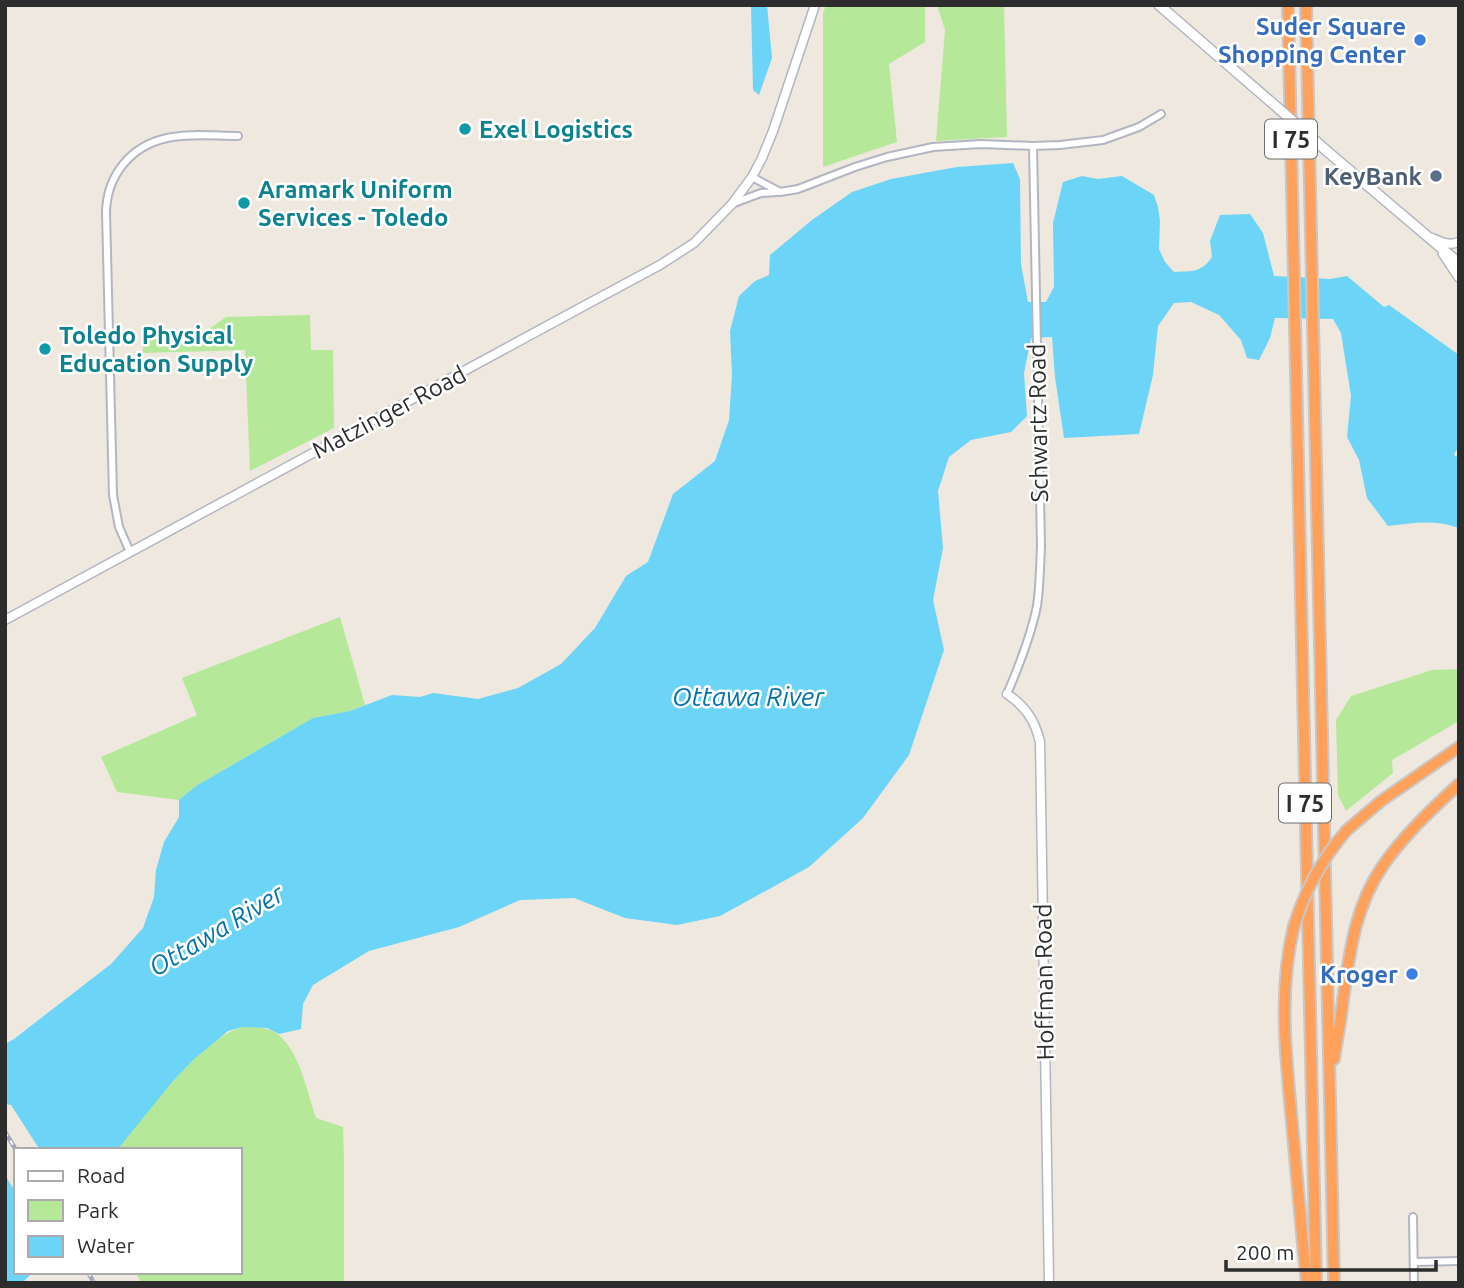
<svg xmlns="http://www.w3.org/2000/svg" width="1464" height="1288" font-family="Ubuntu,sans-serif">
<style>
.green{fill:#b5e999}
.water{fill:#6cd4f7}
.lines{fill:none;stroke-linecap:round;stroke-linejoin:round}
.minor-casing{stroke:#b3b6c2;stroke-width:10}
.tertiary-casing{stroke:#b3b6c2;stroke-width:11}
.secondary-casing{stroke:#b3b6c2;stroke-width:12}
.motorway-casing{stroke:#c8c8c8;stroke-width:14}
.minor{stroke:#fff;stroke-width:6}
.tertiary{stroke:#fff;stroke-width:8}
.secondary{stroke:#fff;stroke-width:9}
.motorway{stroke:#ffa15b;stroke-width:10}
.rail-casing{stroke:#a1a5b9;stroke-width:4.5}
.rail{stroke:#fff;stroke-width:2;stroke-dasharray:5;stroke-linecap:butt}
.secondary-bridge-casing{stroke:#b3b6c2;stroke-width:12;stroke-linecap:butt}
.motorway-bridge-casing{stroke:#c8c8c8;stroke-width:14;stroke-linecap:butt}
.secondary-bridge{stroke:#fff;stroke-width:9}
.motorway-bridge{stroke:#ffa15b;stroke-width:10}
.shop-dot{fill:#3f7fe0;stroke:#fff;stroke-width:2.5}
.culture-dot{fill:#0f9aa8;stroke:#fff;stroke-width:2.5}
.service-dot{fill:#5c6f8a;stroke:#fff;stroke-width:2.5}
.labels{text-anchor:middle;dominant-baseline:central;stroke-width:5;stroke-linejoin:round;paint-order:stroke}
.shield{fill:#fff;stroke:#6c6c6c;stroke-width:2}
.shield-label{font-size:23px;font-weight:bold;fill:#2d2d2d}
.shop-label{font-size:24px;font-weight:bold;fill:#366cbe;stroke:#fff;text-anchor:end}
.culture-label{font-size:24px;font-weight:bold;fill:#0d838f;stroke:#fff;text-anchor:start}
.service-label{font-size:24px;font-weight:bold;fill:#4e5e75;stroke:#fff;text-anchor:end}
.street-label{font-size:24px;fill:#2d2d2d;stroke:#fff}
.water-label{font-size:26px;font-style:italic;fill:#0473ab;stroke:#fff}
</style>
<rect width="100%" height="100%" fill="#efe8df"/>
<path class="green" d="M 826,5 L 925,5 L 925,42 L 889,64 L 897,142 L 823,167 L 823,13 Z
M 937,5 L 1004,5 L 1007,137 L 936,141 L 945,30 Z
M 310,315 L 311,350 L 333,350 L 334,428 L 250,471 L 245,350 L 143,353 L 142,334 L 208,330 L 226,317 Z
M 340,617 L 365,705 L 350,711 L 313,718 L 196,786 L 179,800 L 117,792 L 101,757 L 197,715 L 182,678 Z
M 1459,669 L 1459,721 L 1392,760 L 1393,773 L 1346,811 L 1338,795 L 1336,720 L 1351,696 L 1432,670 Z
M 242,1027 C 251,1027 262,1027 270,1030 C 298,1041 307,1092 316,1118 L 343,1127 L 344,1160 L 344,1283 L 141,1283 L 136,1272 L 240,1272 L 240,1150 L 117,1150 C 148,1112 196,1041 242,1027 Z"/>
<path class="water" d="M 751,5 L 767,5 L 772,58 L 759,95 L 753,90 Z
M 1013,163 L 1020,179 L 1021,264 L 1028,302 L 1046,302 L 1054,287 L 1053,223 L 1063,182 L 1082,176 L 1098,179 L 1122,176 L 1154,195 L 1158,207 L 1160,221 L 1159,249 L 1165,262 L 1174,272 C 1192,271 1201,273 1212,257 L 1210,241 L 1220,215 L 1250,214 L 1263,233 L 1274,276 L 1330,279 L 1347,276 L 1384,307 L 1389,305 L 1459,355 L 1459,445 L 1454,455 L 1459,458 L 1459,528 C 1435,519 1413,523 1388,526 L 1367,498 L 1359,460 L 1347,437 L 1351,396 L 1341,333 L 1333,319 L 1275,318 L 1270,338 L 1259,360 L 1247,358 L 1241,340 L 1219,315 L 1191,302 L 1174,303 L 1158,326 L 1153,375 L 1139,434 L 1064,438 L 1055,377 L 1052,337 L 1031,338 L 1024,373 L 1027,416 L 1011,432 L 971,440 L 949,457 L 938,491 L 943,548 L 933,600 L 944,650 L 909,755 L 863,818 L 809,867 L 720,916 L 677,925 L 625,918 L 574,898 L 520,900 L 459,927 L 369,951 L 313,985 L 303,1004 L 301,1029 L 279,1034 L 267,1028 L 242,1027 L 228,1031 L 193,1060 L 173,1081 L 117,1150 L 40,1150 L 11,1105 L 5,1104 L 5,1044 L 14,1039 L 111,964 L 143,928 L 154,897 L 156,870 L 164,842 L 179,817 L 179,800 L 196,786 L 313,718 L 350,711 L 392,695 L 420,697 L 433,693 L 478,699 L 518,688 L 561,664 L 595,628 L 626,576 L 648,562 L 673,494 L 715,461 L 729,420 L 732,375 L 730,331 L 739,296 L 755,281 L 769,275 L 770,255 L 812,220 L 852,192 L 891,179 L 957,167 Z
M 5,1175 L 16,1193 L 16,1272 L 33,1272 L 22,1283 L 5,1283 Z"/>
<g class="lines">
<defs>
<path id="minor" d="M 752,177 L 780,192 L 798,189 L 855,167 L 887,157 L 933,147 L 981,144 L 1033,146 L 1060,145 L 1103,140 L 1139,127 L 1161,114
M 734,203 L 761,193 L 777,192
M 130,552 L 119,527 L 113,495 L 106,212 C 107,176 130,146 167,138 C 189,133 215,136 238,136
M 1007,694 C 1019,666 1031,636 1037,606 C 1040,586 1040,566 1041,546 L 1033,146
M 1413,1217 L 1414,1283
M 1414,1262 L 1459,1261"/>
<path id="tertiary" d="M 1432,238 C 1441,242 1449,246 1459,242
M 5,620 L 593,301 L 660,265 L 694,243 L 732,204 L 752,177 L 762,158 L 773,131 L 815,5
M 1007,694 C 1025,706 1035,720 1040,742 L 1049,1283"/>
<path id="secondary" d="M 1159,5 L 1271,102
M 1328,152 L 1459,263
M 1443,253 L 1459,277"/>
<path id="motorway" d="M 1288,5 L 1316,1283
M 1306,5 L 1334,1283
M 1347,830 L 1381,801 L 1459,747
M 1294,926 C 1278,990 1286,1058 1292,1123 C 1297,1176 1301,1230 1307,1283
M 1334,1059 C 1337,1039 1341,1020 1343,1000 C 1350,952 1354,909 1382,867 C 1403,836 1431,810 1459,784"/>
</defs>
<use href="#minor" class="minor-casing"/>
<use href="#tertiary" class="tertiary-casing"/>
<use href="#secondary" class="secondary-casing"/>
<use href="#motorway" class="motorway-casing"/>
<use href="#minor" class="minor"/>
<use href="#tertiary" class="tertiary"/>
<use href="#secondary" class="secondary"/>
<use href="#motorway" class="motorway"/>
<defs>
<path id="rail" d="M 5,1132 L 16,1150
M 88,1272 L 94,1283"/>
</defs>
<use href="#rail" class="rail-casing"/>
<use href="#rail" class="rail"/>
<defs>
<path id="secondary-bridge" d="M 1271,102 L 1328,152"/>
<path id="motorway-bridge" d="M 1294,926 C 1305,890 1322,859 1347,830"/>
</defs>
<use href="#secondary-bridge" class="secondary-bridge-casing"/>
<use href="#motorway-bridge" class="motorway-bridge-casing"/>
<use href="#secondary-bridge" class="secondary-bridge"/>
<use href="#motorway-bridge" class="motorway-bridge"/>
</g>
<g class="shop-dot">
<circle cx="1420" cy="40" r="7"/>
<circle cx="1412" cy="974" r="7"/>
</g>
<g class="culture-dot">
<circle cx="465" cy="129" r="7"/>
<circle cx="244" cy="203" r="7"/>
<circle cx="45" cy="349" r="7"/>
</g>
<circle class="service-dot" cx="1436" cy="176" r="7"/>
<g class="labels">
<g class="shield">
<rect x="1265" y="119.5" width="52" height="39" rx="5"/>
<rect x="1279" y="783.5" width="52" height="39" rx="5"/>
</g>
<g class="shield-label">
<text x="1291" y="139">I 75</text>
<text x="1305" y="803">I 75</text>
</g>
<g class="shop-label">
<text x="1406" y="26">Suder Square<tspan x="1406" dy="28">Shopping Center</tspan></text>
<text x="1398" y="974">Kroger</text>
</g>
<g class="culture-label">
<text x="479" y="129">Exel Logistics</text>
<text x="258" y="189">Aramark Uniform<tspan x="258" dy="28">Services - Toledo</tspan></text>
<text x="59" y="335">Toledo Physical<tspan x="59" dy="28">Education Supply</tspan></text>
</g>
<g class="service-label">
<text x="1422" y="176">KeyBank</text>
</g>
<g class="street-label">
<text transform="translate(389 412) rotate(-28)">Matzinger Road</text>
<text transform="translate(1038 423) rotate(-91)">Schwartz Road</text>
<text transform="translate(1044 982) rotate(-91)">Hoffman Road</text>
</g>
<g class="water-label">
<text x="748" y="696">Ottawa River</text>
<text transform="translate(216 930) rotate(-31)">Ottawa River</text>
</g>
</g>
<rect width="1464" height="1288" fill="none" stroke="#2d2d2d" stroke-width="14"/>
<rect x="14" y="1148" width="228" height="126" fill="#ffffff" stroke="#ababab" stroke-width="2"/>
<rect x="28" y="1171" width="35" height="10" fill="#ffffff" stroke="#ababab" stroke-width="2"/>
<text x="77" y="1183" font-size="21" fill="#2d2d2d">Road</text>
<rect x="28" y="1200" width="35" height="21" fill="#b5e999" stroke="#ababab" stroke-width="2"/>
<text x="77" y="1218" font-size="21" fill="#2d2d2d">Park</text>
<rect x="28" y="1236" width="35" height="21" fill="#6cd4f7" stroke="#ababab" stroke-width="2"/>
<text x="77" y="1253" font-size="21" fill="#2d2d2d">Water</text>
<path d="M1226 1260v10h210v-10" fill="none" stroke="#2d2d2d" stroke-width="3.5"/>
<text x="1236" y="1260" font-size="21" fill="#2d2d2d" stroke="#ffffff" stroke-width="5" paint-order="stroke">200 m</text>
</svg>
